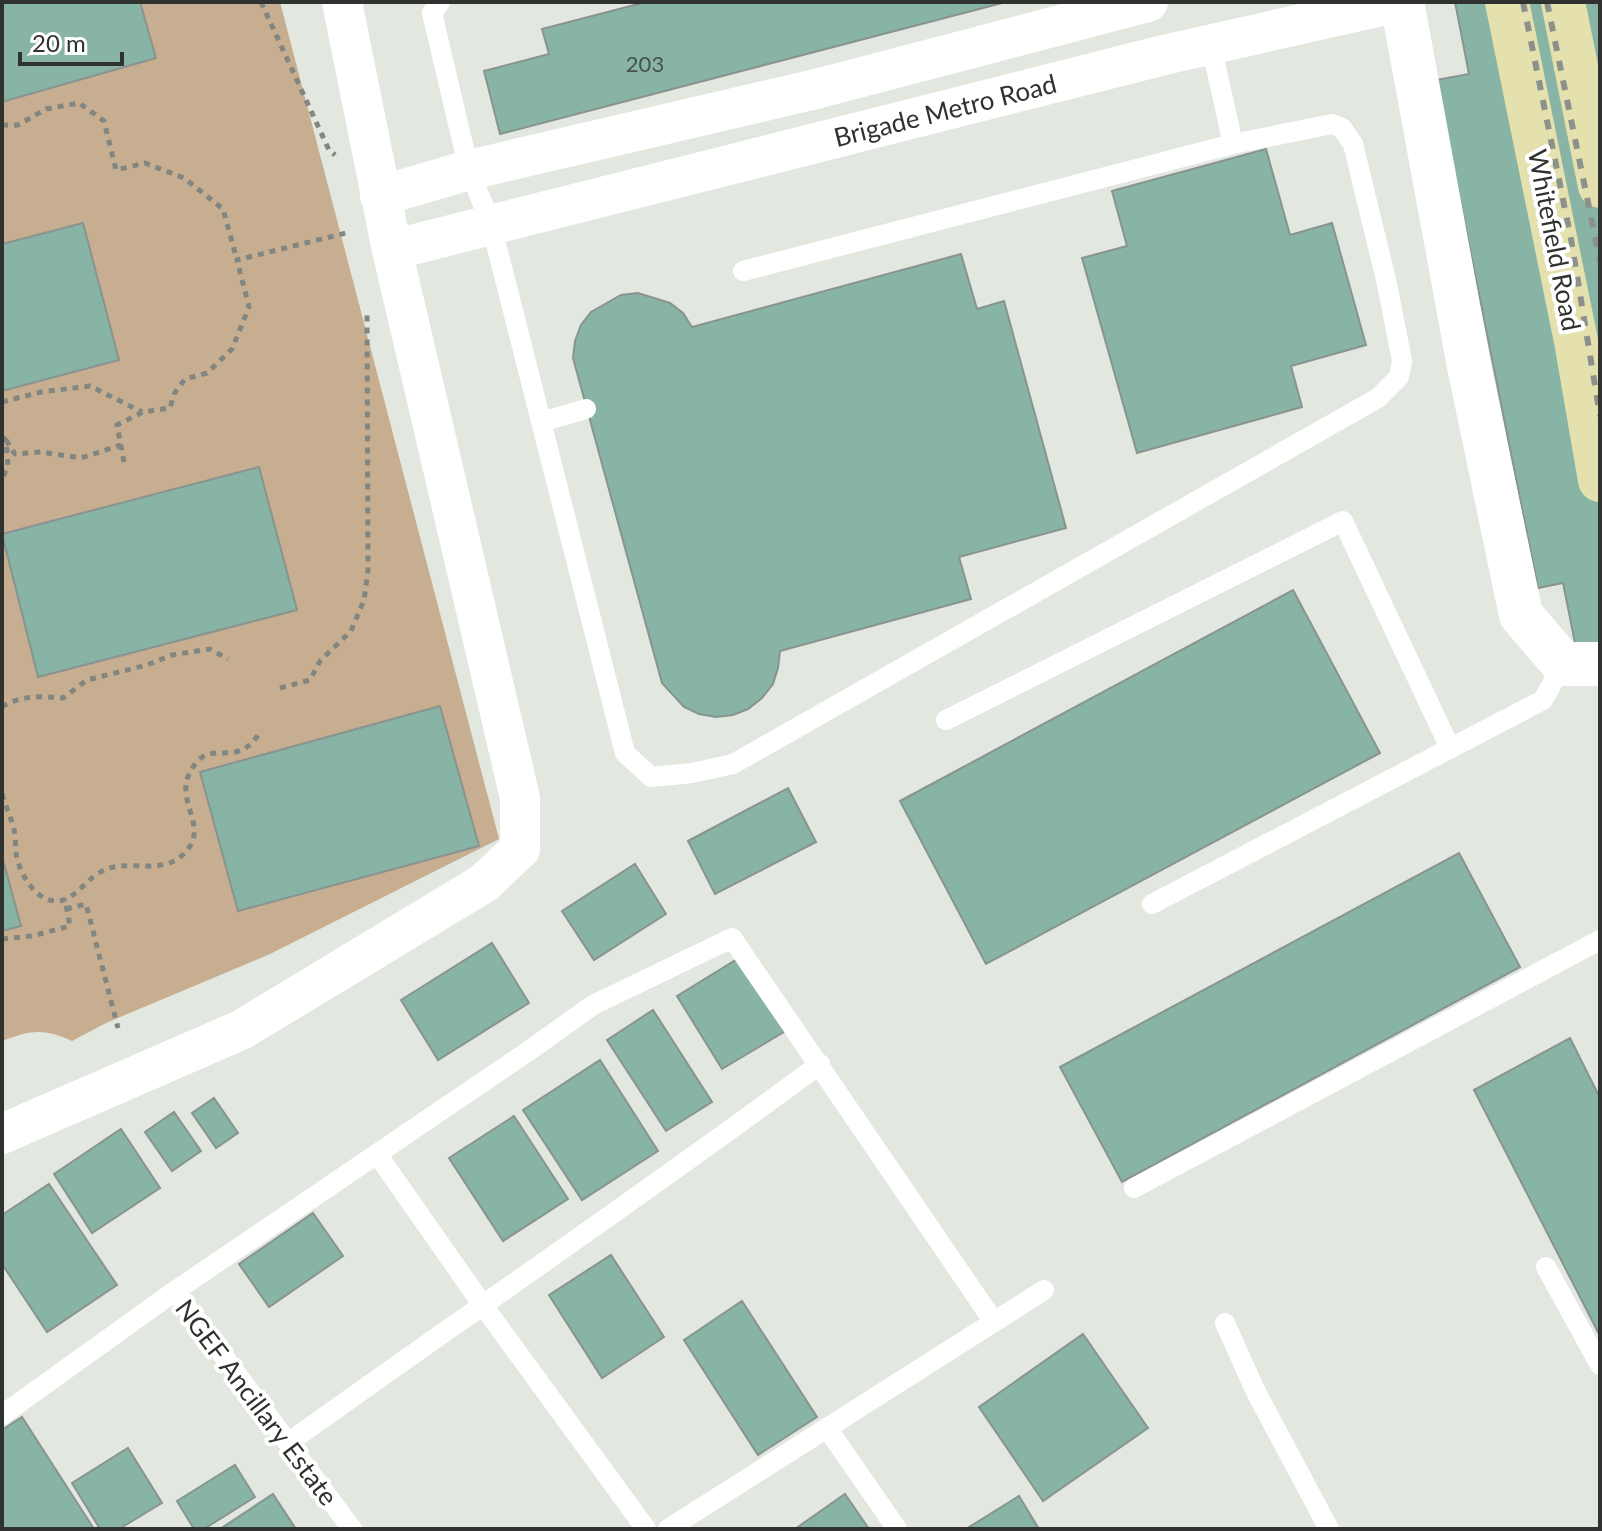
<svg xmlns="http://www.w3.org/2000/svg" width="1602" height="1531" font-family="Lato,sans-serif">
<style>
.green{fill:#c8ae90}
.building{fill:#88b4a5;stroke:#899390;stroke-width:2}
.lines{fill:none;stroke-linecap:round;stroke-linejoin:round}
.path{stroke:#828680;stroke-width:5;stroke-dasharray:6 6;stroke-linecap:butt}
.service{stroke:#fff;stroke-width:20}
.minor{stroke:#fff;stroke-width:40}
.tertiary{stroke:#fff;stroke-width:44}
.primary{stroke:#e5e1ae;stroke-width:44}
.rail{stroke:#8d918b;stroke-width:6;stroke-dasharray:10 10;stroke-linecap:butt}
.labels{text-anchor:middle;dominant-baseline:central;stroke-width:8;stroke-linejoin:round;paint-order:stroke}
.number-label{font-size:22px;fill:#46524c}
.street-label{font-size:26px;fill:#30322f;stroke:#fff}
</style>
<rect width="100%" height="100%" fill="#e2e8df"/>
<path class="green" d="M 2,2 L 280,2 L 499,839 L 270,954 L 106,1023 L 72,1041 C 44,1028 31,1030 2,1041 Z"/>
<path class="building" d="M 2,2 L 140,2 L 156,58 L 2,102 Z
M 646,2 L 1006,2 L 500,134 L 484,71 L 549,54 L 542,29 Z
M 1455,2 L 1599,2 L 1600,648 L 1577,653 L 1563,583 L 1538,588 L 1436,80 L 1469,74 Z
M 1266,149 L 1290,235 L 1332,223 L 1366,345 L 1291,366 L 1302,407 L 1137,453 L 1082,258 L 1127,246 L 1112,191 Z
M 83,223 L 119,360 L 2,391 L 2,244 Z
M 961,254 L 977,309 L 1004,301 L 1066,528 L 959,557 L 971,599 L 780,651 L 778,668 L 773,684 L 762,698 L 748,709 L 733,715 L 716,717 L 699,714 L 684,707 L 662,683 L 573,358 L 575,341 L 581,325 L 591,312 L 621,295 L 638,293 L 670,303 L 683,313 L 692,327 Z
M 259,467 L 297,610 L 38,677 L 2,534 Z
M 1293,590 L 1380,753 L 986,964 L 900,801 Z
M 440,706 L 479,846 L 238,911 L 200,772 Z
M 788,788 L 816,842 L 715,894 L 688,841 Z
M 1459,853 L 1520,967 L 1122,1182 L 1060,1067 Z
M 2,856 L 21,926 L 2,931 Z
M 635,864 L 666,914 L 594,960 L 562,911 Z
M 492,943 L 529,1003 L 438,1060 L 401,1000 Z
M 739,958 L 784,1032 L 722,1069 L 677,996 Z
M 653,1010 L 712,1102 L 666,1131 L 607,1040 Z
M 1570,1038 L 1600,1098 L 1600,1336 L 1474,1090 Z
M 600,1060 L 658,1151 L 582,1200 L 523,1110 Z
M 214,1098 L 238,1133 L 216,1148 L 192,1113 Z
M 174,1112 L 201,1151 L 172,1171 L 145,1132 Z
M 514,1116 L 568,1199 L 503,1241 L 449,1158 Z
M 121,1129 L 160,1188 L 92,1233 L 54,1174 Z
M 49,1184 L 117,1285 L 47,1332 L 2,1264 L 2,1215 Z
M 313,1213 L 343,1256 L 269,1307 L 239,1264 Z
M 611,1255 L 664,1337 L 602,1378 L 549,1295 Z
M 742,1301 L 817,1417 L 758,1455 L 684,1340 Z
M 1083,1334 L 1148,1428 L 1043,1501 L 979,1407 Z
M 22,1417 L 94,1529 L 2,1529 L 2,1430 Z
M 128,1448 L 162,1503 L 119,1529 L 100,1529 L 72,1483 Z
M 235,1465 L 255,1497 L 204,1529 L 194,1529 L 177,1501 Z
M 273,1494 L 296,1529 L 220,1529 Z
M 845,1494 L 869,1529 L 795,1529 Z
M 1019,1496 L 1039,1529 L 966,1529 Z"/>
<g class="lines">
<path class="path" d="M 261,2 L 329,150 L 335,155
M 2,125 L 18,125 L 46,109 L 79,103 L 104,121 L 116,170 L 145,163 L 184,178 L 223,209 L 237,260
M 2,402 L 41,392 L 90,386 L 142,412
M 2,437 L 6,440 L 8,465 L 2,480
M 6,440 L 15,454 L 41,452 L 81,458 L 121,445
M 124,462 L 117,425 L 143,412 L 170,408 L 174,394 L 185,379 L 207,373 L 232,349 L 249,307 L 237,260 L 350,232
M 280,688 L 310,680 L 320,661 L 351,631 L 364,600 L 368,570 L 367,310
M 2,707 C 21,695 41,696 63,698 L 87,680 L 147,665 L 172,655 L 210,649 L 228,659
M 2,794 C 6,808 13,821 15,835 C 16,841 15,847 16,853 C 19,874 38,907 63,900 C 82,894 89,872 114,867 C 139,862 168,875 188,849 C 209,822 168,797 196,763 C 214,740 239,770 261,730
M 66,909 L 86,904 L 118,1028
M 2,939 L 32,936 L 70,926 L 65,899"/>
<path class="service" d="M 440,2 L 432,13 L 469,170 L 491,224 L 625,753 L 651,777 L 692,773 L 733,764 L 1378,398 L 1399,377 L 1402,361 L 1387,284 L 1353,144 L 1342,128 L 1332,124 L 1233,144 L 743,271
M 1211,45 L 1233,144
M 541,422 L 586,409
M 946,720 L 1343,521 L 1450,748
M 1152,904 L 1543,700 L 1563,664
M 377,1154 L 482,1304 L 646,1529
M 1134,1188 L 1600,940
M 1546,1267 L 1600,1365
M 175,1291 L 530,1050 L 593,1005 L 732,938 L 994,1322
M 1225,1323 L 1255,1390 L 1329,1529
M 2,1415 L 175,1291 L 352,1529
M 827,1428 L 1044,1290
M 288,1443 C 465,1316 645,1194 820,1064
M 668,1529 L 827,1428 L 897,1529"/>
<path class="minor" d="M 380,196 L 469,170 L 816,89 L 1148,2
M 392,250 L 1164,55 L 1399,2
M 2,1134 L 241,1030 L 484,883 L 520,849 L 520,798 L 392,250 L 342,2"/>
<path class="tertiary" d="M 1402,2 L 1469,366 L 1521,615 L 1563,664 L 1600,664"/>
<path class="primary" d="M 1507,2 L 1576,341 L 1600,480
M 1563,2 L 1600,186"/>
<path class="rail" d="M 1523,2 L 1571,239 L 1600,416
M 1547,2 L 1600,261"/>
</g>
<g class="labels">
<g class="number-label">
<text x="645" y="63">203</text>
</g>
<g class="street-label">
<text transform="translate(945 110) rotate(-14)">Brigade Metro Road</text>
<text transform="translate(1555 240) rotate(79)">Whitefield Road</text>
<text transform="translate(257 1402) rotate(53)">NGEF Ancillary Estate</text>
</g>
</g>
<rect width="1602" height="1531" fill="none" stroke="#30322f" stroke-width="8"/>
<path d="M20 52v12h102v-12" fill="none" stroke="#30322f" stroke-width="4"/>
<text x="32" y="52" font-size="24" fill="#30322f" stroke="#ffffff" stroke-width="6" paint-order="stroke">20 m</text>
</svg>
